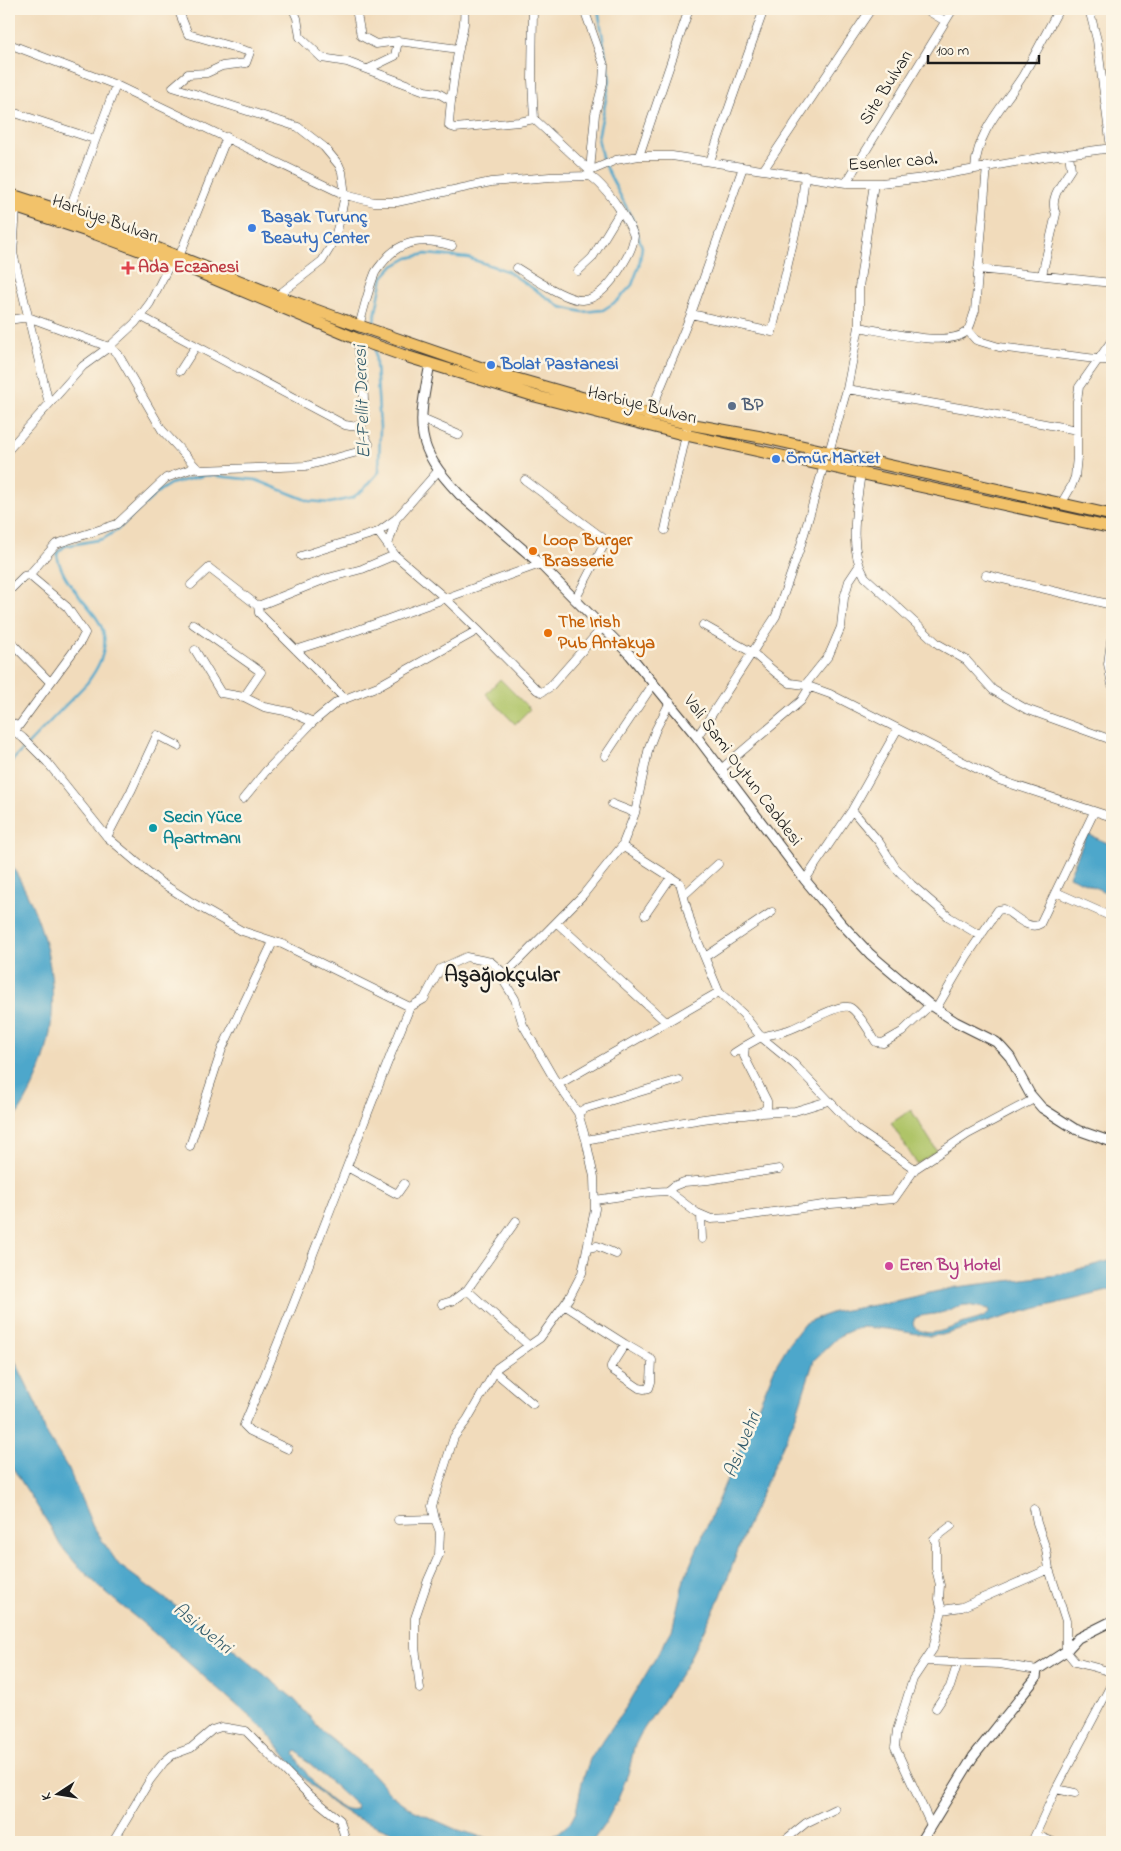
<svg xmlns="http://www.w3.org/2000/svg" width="1121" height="1851" font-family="'Indie Flower',sans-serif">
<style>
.green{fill:#afc468;stroke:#667042}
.water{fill:#4ea7cb;stroke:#356274;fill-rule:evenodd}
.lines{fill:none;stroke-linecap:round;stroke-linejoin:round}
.stream{stroke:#4ea7cb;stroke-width:2.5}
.minor-casing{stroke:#3c3934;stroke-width:9}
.tertiary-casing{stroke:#3c3934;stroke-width:11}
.primary-casing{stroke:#3c3934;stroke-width:13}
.minor{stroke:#fff;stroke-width:8}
.tertiary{stroke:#fff;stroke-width:9}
.primary{stroke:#f2c26a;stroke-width:11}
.shop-dot{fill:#3f7fe0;stroke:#fcf5e5;stroke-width:2}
.health-dot{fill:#e0444e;stroke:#fcf5e5;stroke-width:2}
.service-dot{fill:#5c6f8a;stroke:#fcf5e5;stroke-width:2}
.food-dot{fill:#e8710a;stroke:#fcf5e5;stroke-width:2}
.culture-dot{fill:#0f9aa8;stroke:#fcf5e5;stroke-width:2}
.hotel-dot{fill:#d1479c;stroke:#fcf5e5;stroke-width:2}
.labels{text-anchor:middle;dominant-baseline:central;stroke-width:5;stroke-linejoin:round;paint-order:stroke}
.street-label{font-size:18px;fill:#1c1c1c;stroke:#fcf5e5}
.shop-label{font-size:18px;font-weight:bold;fill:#366cbe;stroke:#fcf5e5;text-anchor:start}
.health-label{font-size:18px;font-weight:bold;fill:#be3a42;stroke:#fcf5e5;text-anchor:start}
.service-label{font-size:18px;font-weight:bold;fill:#4e5e75;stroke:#fcf5e5;text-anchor:start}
.food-label{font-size:18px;font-weight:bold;fill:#c56008;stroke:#fcf5e5;text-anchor:start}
.culture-label{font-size:18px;font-weight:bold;fill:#0d838f;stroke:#fcf5e5;text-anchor:start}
.hotel-label{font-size:18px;font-weight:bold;fill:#b23c85;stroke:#fcf5e5;text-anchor:start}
.water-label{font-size:19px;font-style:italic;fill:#325b6b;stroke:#fcf5e5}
.district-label{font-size:22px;font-weight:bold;fill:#1c1c1c;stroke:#fcf5e5}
</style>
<rect width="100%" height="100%" fill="#fcf5e5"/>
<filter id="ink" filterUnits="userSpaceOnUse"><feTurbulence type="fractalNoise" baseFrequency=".02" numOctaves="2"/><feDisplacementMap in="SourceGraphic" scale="10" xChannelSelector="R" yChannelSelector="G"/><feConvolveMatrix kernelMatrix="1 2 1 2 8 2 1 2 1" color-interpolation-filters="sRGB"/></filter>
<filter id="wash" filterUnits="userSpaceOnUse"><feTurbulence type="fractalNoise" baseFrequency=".0096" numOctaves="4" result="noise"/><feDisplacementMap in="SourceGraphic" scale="20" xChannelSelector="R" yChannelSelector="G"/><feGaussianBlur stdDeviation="1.12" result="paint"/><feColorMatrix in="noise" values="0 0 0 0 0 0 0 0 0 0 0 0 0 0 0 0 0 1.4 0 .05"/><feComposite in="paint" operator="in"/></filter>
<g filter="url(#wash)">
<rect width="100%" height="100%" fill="#f1dbbb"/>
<path class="green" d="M 500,679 L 530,709 L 515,724 L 486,694 Z
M 911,1110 L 937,1151 L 917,1164 L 891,1123 Z"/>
<path class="water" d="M 1087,834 L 1112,845 L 1112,895 L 1069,876 Z
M 9,861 C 62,946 72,1043 9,1126 L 9,1008 L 11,991 L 9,971 Z
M 1112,1260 L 1112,1290 L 1026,1311 L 942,1335 L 929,1336 L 888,1329 L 863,1327 L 852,1330 L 839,1336 L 814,1360 L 797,1413 L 745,1531 L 721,1596 L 684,1669 L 641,1733 L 634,1747 L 629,1771 L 618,1799 L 606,1822 L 592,1842 L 538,1842 L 558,1833 L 570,1823 L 576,1812 L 582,1782 L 590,1759 L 629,1703 L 672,1630 L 684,1579 L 776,1365 L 790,1342 L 804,1324 L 814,1319 L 834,1312 L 886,1303 L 956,1287 L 1057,1275 ZM 968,1305 L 989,1309 L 990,1311 C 984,1320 972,1320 962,1324 C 947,1329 928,1339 914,1327 L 913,1323 L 915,1318 C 924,1314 934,1315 944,1312 C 952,1309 958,1305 968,1305 Z
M 9,1348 L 37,1406 L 46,1433 L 69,1470 L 93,1527 L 119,1565 L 222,1640 L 294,1699 L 324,1733 L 369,1770 L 392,1795 L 413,1810 L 455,1829 L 500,1842 L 417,1842 L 352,1816 L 330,1802 L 300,1774 L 265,1730 L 145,1625 L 106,1593 L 77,1565 L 60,1545 L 51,1528 L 9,1462 ZM 296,1751 L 357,1806 L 356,1809 C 332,1815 304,1771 294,1754 Z"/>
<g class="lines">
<path class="stream" d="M 374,328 L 374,321 L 383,277 L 392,267 L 408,258 L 426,254 L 468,258 L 507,271 L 561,307 L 583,312 L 603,310 L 617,301 L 632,285 L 639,266 L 642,247 L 632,218 L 603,162 L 598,138 L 610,80 L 598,9
M 9,764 L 87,683 C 136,618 68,609 57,555 L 59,551 L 65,546 L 103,539 L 116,531 L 159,491 L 170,484 L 206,475 L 256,480 L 309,501 L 330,503 L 352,498 L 364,489 L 379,472 L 380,427 L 375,349"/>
</g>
</g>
<g filter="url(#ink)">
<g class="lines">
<defs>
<path id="minor" d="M 178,9 L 188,34 L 250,52 L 246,63 L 222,66 L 207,73 L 188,74 L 173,87 L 298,127 L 324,147 L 339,165 L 342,172 L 345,195
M 293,9 L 297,18 L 300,37 L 322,58 L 347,62 L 425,91 L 438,93 L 450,100
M 356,9 L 361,36 L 376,44 L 398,41 L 459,49
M 464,9 C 466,24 461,37 458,52 C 454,77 450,101 449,126 L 455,128 L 519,122 L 534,119
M 533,9 L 532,80 L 534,119 L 590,171 L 595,114 L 603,83 L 604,65 L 584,9
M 925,9 L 945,21
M 1089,9 L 1097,40 L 1111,148
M 9,44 L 116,85
M 368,69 L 395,56 L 398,41
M 9,111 L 94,139
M 639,156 L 689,9
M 710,161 L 764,9
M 975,168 C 978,130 1002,108 1022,77 C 1035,55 1047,31 1059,9
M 764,169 L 871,9
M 846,183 L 953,9
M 16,208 L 13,253 L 49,404
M 68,213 L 116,85 L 345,195
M 179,257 L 227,137
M 517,268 C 531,277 567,301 583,300 C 597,299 609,285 616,275 C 623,264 633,250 634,236 C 628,219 605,185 590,176
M 978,269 L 1112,283
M 578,271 L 592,258 L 620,212
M 1042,275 L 1056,214 C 1048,198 1063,182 1071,169 L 1069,154
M 277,296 L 322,261 L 333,243 L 339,223 L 345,195 L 374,202 L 397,202 L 491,182 L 550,177 L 590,176 L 590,171 L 616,160 L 639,156 L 672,156 L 846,183 L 881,183 L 924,178 L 1044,157 L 1112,148
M 691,314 L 772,332 L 801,208 L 805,176
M 140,316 L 345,425 C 354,427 358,427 365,421 L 363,380 L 357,339
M 9,320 L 28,317 L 109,347 L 118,354 L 162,430 L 196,467 L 201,470 L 306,466 L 365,450 L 369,444 L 360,426
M 359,326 C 364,309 368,290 375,273 C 377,269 381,265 384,261 C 401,239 427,238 452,246
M 859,327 C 883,331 947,348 966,332 C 971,328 972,317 975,311 L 987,166
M 968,331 L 976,340 L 999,347 L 1112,361
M 180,371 L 196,346
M 847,389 L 966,409 L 1077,430
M 648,418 L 691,314 L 743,167
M 422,419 L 459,435
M 9,449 L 83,366 L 109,347 L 135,323 L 150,303 L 171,262
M 829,452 L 847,389 L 859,327 L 859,287 L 874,183
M 438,471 L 396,519 L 378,532 L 395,555 L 445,598 L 478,630
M 861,472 C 857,506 847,547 865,577 L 938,644 L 966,660 L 993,690 L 1026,709 L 1112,740
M 525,480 L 603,538 L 605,543 L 575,600
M 1061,504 L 1071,487 L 1075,477 L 1077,457 L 1077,401 L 1079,387 L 1112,340
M 665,530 L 687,430
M 388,545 L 396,519
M 301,556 L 378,532
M 29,575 L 56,544 L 117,524 L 166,478 L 196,467
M 986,575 L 1112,605
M 191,585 L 209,568 L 258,606
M 9,591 L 24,576 L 29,575 L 67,607 L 85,633 L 81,641 L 18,727 L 9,721
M 193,624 L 261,672 L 244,697
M 703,625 L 753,653 L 776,673 L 790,683 L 805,685 L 830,694 L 999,780 L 1112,817
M 1112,634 L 1108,664 L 1112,685
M 9,640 L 50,682
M 195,650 L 221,693 L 244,697 L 264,707 L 290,712 L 313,722 L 337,702 L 378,686 L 478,630 L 537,690 L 542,692 L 550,687 L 603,627
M 296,650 L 358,630 L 540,564
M 805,685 L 829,655 L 841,627 L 844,598 L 849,581 L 859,566
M 344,698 L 259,613 L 258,606 L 328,578 L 362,569 L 395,555
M 9,727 L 23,738 L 47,762 L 107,837 L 160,882 L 191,902 L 242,931 L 282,944 L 410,1007 L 424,999 L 440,969 L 466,957 L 491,962 L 506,975
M 697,737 L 776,616 L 800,548 L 824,465
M 605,756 L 654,683
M 721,769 L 801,701 L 809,688
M 243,799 L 266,771 L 313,722
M 612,804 L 635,813
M 852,810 L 879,842 L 895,867 L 912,885 L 949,917 L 981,936
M 107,837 L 131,791 L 157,735 L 178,746
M 622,846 L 680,883 L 692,927 L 719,992 L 743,1014 L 761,1037 C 771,1034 781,1033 791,1029 C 803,1025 841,1001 851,1008 C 860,1014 870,1033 876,1042 L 883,1043 L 902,1032 L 930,1005
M 805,880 L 852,810 L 897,730
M 1056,892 L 1112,917
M 684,895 L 718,864
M 645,915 L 671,877
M 557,923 L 666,1022
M 705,957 L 772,912
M 936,1009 L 967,956 L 998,910 L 1004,909 C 1014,915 1029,931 1040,924 L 1094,812
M 734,1053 L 745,1046
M 559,1084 L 719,992
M 578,1113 L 586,1108 L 679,1080
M 761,1113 L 795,1111 L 828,1101
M 586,1140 C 633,1131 680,1121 727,1116 C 740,1114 757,1117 767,1108 L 767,1101 L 744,1056 L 745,1046 L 761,1037 L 794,1064 L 856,1129 L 915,1169
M 190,1146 L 222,1049 L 273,942
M 347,1167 L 397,1194 L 404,1184
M 668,1191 L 674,1186 L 684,1182 L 708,1180 L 779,1169
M 595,1200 L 650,1192 L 668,1191 L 697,1213 L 711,1219 L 730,1218 L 831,1204 L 894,1199 L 915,1169 L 968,1134 L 1034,1099
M 701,1215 L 702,1239
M 588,1248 L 597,1246 L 616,1254
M 467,1290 L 516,1221
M 442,1304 L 452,1301 L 467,1290 L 528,1345
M 564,1305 L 625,1344
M 625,1344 L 652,1360 L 651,1382 L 649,1388 L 644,1389 L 639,1388 L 611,1369 L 611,1366 Z
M 495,1372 L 533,1404
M 288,1449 L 250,1431 L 244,1425 C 303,1287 353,1146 410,1007
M 1034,1509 L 1037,1523 L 1046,1549 L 1049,1569
M 398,1520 L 435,1519
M 942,1610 L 962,1607 L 1049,1569 L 1066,1621 L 1066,1651 L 1075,1662 L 1112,1672
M 926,1661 L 1000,1664 L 1037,1670
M 420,1689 L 415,1647 L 415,1618 L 428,1580 L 439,1555 L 440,1532 L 435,1519 L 432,1506 L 454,1437 L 467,1420 L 497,1368 L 540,1338 L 569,1298 L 582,1273 L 595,1209 L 594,1177 L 586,1140 L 578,1113 L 553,1077 L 523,1025 L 515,999 L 503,980 L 507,972 L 583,895 L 622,846 L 635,813 L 649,747 L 656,729 L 670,702
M 936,1708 L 950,1687 L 958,1662
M 1056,1789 L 1075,1793
M 931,1825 L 895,1747 L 897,1730 L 913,1679 L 933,1649 L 942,1610 L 939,1599 L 940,1585 L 936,1569 L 936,1543 L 934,1539 L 951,1526
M 1036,1835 L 1053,1842
M 113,1842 L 150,1780 L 164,1762 L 172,1755 L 191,1748 L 212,1730 L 221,1727 L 246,1731 L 307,1793 L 340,1820 L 346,1842
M 785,1842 L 785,1840 L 806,1823 L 835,1809
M 1032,1842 L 1056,1789 L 1112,1683"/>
<path id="tertiary" d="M 430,364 C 418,426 413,446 459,494 L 540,564 L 630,655 L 697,737 L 805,880 L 840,922 L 870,954 L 930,1005 L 956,1022 L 996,1042 L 1002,1048 L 1010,1057 L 1030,1094 L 1042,1108 L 1075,1129 L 1112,1142
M 921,1842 L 973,1757 L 1036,1678 L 1037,1670 L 1066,1651 L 1078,1638 L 1112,1621"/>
<path id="primary" d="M 9,194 L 71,214 L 277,296 L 357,325 L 496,373 L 580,397 L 689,424 L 761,437 L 1112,515
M 9,205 L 96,234 L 198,272 L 357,339 L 402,355 L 535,396 L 686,435 L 1112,528"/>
</defs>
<use href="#minor" class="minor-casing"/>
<use href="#tertiary" class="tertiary-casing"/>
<use href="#primary" class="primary-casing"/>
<use href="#minor" class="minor"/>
<use href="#tertiary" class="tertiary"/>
<use href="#primary" class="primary"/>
</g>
</g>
<g class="shop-dot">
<circle cx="252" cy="228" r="5"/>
<circle cx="491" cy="365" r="5"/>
<circle cx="776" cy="459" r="5"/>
</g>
<path class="health-dot" d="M125.5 260.5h5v5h5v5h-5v5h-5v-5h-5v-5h5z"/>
<circle class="service-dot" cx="732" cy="406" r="5"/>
<g class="food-dot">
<circle cx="533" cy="551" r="5"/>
<circle cx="548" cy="633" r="5"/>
</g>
<circle class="culture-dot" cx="153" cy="828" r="5"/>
<circle class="hotel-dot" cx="889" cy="1266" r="5"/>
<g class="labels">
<g class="street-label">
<text transform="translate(887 88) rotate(-58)">Site Bulvarı</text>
<text transform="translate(893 163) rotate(-4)">Esenler cad.</text>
<text transform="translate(105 220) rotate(20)">Harbiye Bulvarı</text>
<text transform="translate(642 406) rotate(14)">Harbiye Bulvarı</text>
<text transform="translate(742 771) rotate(53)">Vali Sami Oytun Caddesi</text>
</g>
<g class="shop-label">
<text x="262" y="218">Başak Turunç<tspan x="262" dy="21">Beauty Center</tspan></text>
<text x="501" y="365">Bolat Pastanesi</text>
<text x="786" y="459">Ömür Market</text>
</g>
<g class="health-label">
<text x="138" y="268">Ada Eczanesi</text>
</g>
<g class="service-label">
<text x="742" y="406">BP</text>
</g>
<g class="food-label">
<text x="543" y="541">Loop Burger<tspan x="543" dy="21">Brasserie</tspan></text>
<text x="558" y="623">The Irish<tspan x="558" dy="21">Pub Antakya</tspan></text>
</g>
<g class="culture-label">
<text x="163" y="818">Secin Yüce<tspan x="163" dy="21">Apartmanı</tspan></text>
</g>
<g class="hotel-label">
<text x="899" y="1266">Eren By Hotel</text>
</g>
<g class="water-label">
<text transform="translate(363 402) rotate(-92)">El-Fellit Deresi</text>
<text transform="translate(743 1445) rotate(-68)">Asi Nehri</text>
<text transform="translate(202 1629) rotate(39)">Asi Nehri</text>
</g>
<g class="district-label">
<text x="502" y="976">Aşağıokçular</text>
</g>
</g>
<rect width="1121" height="1851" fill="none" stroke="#fcf5e5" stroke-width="30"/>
<g transform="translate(58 1794) rotate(258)" stroke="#fcf5e5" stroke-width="4" paint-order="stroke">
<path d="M0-4L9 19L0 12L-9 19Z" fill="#1c1c1c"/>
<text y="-8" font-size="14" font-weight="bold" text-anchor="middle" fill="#1c1c1c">K</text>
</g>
<path d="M928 55v8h111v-8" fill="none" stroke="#1c1c1c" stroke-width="2.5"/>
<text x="936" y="55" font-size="15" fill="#1c1c1c" stroke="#fcf5e5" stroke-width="4" paint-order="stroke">100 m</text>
</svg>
